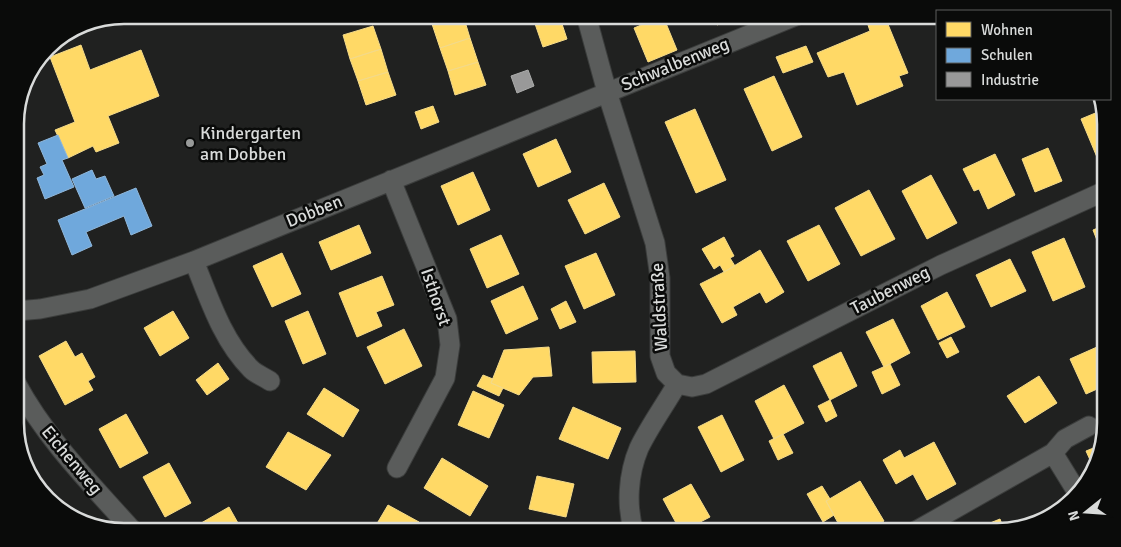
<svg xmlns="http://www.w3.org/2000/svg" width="1121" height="547" font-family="Signika,sans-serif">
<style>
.homes{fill:#ffd966;stroke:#f4da89}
.schools{fill:#6fa8dc;stroke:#8fb7db}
.industry{fill:#999;stroke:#acadac}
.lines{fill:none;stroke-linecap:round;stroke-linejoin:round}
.street-casing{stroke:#3b3d3c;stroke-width:21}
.street{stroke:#5a5c5b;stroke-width:19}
.poi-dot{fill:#989a99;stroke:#0a0b0a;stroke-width:2}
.labels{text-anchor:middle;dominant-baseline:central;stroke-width:5;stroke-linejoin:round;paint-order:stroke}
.street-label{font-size:18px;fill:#d9dbda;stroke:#0a0b0a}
.poi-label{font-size:18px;fill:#d9dbda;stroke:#0a0b0a;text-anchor:start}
.rim{fill:none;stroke:#d9dbda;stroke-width:2.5}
</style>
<rect width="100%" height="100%" fill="#202120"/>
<path class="homes" d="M 429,15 L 462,15 L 432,24 Z
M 463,15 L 470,38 L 440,48 L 432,24 Z
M 532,15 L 559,15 L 567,39 L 543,47 Z
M 712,15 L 739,15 L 717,25 Z
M 663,16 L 677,50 L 648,62 L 634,28 Z
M 885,17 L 908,73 L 899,76 L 903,86 L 857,105 L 844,72 L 828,77 L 817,53 L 870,31 L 868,25 Z
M 373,26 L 381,49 L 350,59 L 343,35 Z
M 470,38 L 478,62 L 448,71 L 440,48 Z
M 81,45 L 90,70 L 141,50 L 159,96 L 108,116 L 119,143 L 96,152 L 93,146 L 68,158 L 55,130 L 75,122 L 50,57 Z
M 806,46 L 813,62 L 783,73 L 776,57 Z
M 381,49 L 388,72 L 358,81 L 350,59 Z
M 478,62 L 486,85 L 455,95 L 448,71 Z
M 388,72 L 396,95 L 366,105 L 358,81 Z
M 774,76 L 802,137 L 772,151 L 744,89 Z
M 433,106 L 439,122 L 421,129 L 415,112 Z
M 695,109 L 726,180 L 696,193 L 665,122 Z
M 1105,109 L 1105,159 L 1099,162 L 1081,119 Z
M 556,139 L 571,172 L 538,187 L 523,154 Z
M 1048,148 L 1062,181 L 1035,192 L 1022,159 Z
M 995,154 L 1015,195 L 988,209 L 979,189 L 974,191 L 963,169 Z
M 473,172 L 490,210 L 458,225 L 441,186 Z
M 931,175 L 957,223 L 927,239 L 902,191 Z
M 604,183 L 620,217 L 585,234 L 568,200 Z
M 869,190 L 895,239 L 861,256 L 835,208 Z
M 359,225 L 371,253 L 331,270 L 319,242 Z
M 819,225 L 840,264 L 808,281 L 787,241 Z
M 1105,225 L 1106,261 L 1105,261 L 1093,230 Z
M 501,235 L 519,274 L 487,288 L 470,249 Z
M 724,237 L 734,256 L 730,258 L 735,266 L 724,272 L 720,265 L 714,269 L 702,249 Z
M 1064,238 L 1085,287 L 1053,301 L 1032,252 Z
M 760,250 L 784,292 L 766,303 L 760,292 L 733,307 L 737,315 L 722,323 L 700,284 L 724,272 Z
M 282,253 L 301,294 L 272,307 L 253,266 Z
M 596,253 L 615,295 L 584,309 L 565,266 Z
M 1010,259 L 1026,291 L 991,307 L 976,275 Z
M 382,276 L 394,305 L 376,312 L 382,326 L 357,337 L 339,293 Z
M 523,286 L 538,319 L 506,334 L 491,301 Z
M 947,292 L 965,327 L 938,340 L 921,306 Z
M 566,301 L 576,322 L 560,329 L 551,309 Z
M 173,311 L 189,338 L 160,356 L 144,328 Z
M 308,311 L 326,354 L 303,364 L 285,321 Z
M 893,319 L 910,353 L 884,367 L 866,332 Z
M 404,329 L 422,366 L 385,384 L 367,347 Z
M 951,337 L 959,352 L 947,358 L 939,343 Z
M 66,341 L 75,357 L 82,353 L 95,377 L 88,381 L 93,390 L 65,405 L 39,356 Z
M 1106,343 L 1106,385 L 1086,394 L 1070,359 Z
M 549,347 L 552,376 L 533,377 L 519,395 L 491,383 L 504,350 Z
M 635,351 L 636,382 L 593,383 L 592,352 Z
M 841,352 L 857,386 L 830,400 L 813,366 Z
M 218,363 L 229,379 L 207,395 L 196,380 Z
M 890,364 L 900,385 L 882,394 L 872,372 Z
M 483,375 L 493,379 L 491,383 L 503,388 L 499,396 L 477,386 Z
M 1039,376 L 1057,403 L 1025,423 L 1007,396 Z
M 784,385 L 804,423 L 774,439 L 755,401 Z
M 324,388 L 359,410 L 343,437 L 307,414 Z
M 473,391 L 504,405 L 489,438 L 458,425 Z
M 830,400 L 837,416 L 826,422 L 818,406 Z
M 573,407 L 621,428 L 608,459 L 559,439 Z
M 126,414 L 148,453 L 120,468 L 99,429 Z
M 722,415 L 744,460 L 721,472 L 698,427 Z
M 288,432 L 331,455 L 306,490 L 266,467 Z
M 783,434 L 793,453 L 778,460 L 769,441 Z
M 934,442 L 956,484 L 927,500 L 913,474 L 896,484 L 883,460 L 900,450 L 904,458 Z
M 1101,445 L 1095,471 L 1086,451 Z
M 442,458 L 488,486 L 470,516 L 424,488 Z
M 169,463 L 191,503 L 165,517 L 143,477 Z
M 537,476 L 574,484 L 566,517 L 529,509 Z
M 860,481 L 884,521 L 866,532 L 843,532 L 826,501 Z
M 691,484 L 710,517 L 681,532 L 663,499 Z
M 822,486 L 830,499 L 826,501 L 834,515 L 823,522 L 807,494 Z
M 51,491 L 58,506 L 44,495 Z
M 388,505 L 419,522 L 413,532 L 372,532 Z
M 229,507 L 243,532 L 199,532 L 196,526 Z
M 1000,519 L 1005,532 L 970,532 L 970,531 Z
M 786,526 L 791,532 L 778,532 Z"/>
<path class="schools" d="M 58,135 L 68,158 L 62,160 L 74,187 L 45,199 L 37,178 L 44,175 L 40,167 L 47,164 L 38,143 Z
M 92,170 L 96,179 L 105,176 L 114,196 L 85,208 L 72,179 Z
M 136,188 L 152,226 L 131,235 L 124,216 L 86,232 L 92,246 L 72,255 L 58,220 Z"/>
<path class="industry" d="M 528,70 L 534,86 L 517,93 L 511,76 Z"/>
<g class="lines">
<defs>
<path id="street" d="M 586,15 L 607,92 L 655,243 L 660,278 L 660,356 L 666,373 L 677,384
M 391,180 L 447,319 L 450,345 L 445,378 L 397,468
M 194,261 C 209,298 222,340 251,369 C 256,374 264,377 270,381
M 16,311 L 40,309 L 90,299 L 194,261 L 798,15
M 16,383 C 46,439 92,485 134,532
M 677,384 L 692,387 L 706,384 L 941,265 L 1105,191
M 1053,453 L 1065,439 L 1089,426
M 634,532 C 626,506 628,474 639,448 C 649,427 665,405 677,384
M 914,532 L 1053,453 L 1077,492"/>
</defs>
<use href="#street" class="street-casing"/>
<use href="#street" class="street"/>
</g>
<circle class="poi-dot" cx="190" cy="143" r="5"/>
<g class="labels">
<g class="street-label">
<text transform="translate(675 64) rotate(-22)">Schwalbenweg</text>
<text transform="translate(314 211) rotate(-22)">Dobben</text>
<text transform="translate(890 290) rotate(-27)">Taubenweg</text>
<text transform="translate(436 297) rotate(71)">Isthorst</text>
<text transform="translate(659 307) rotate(-93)">Waldstraße</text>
<text transform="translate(72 460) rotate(50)">Eichenweg</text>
</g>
<g class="poi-label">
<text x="200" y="133">Kindergarten<tspan x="200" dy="21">am Dobben</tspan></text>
</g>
</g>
<path d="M0 0H1121V547H0ZM124 24H997A100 100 0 0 1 1097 124V423A100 100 0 0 1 997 523H124A100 100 0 0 1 24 423V124A100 100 0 0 1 124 24Z" fill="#0a0b0a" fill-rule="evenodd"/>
<path class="rim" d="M124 24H997A100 100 0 0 1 1097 124V423A100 100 0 0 1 997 523H124A100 100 0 0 1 24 423V124A100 100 0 0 1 124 24Z"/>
<rect x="936" y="10" width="175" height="90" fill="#0a0b0a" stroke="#5d5e5d"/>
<rect x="946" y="22" width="25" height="15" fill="#ffd966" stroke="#5d5e5d"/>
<text x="981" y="35" font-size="15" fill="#d9dbda">Wohnen</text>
<rect x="946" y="48" width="25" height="15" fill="#6fa8dc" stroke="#5d5e5d"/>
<text x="981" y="60" font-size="15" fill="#d9dbda">Schulen</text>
<rect x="946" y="72" width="25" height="15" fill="#999999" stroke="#5d5e5d"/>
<text x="981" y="85" font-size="15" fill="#d9dbda">Industrie</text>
<g transform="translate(1086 512) rotate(253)" stroke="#0a0b0a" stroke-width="4" paint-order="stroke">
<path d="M0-4L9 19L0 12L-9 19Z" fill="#d9dbda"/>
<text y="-8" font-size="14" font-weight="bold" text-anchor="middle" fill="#d9dbda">N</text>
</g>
</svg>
